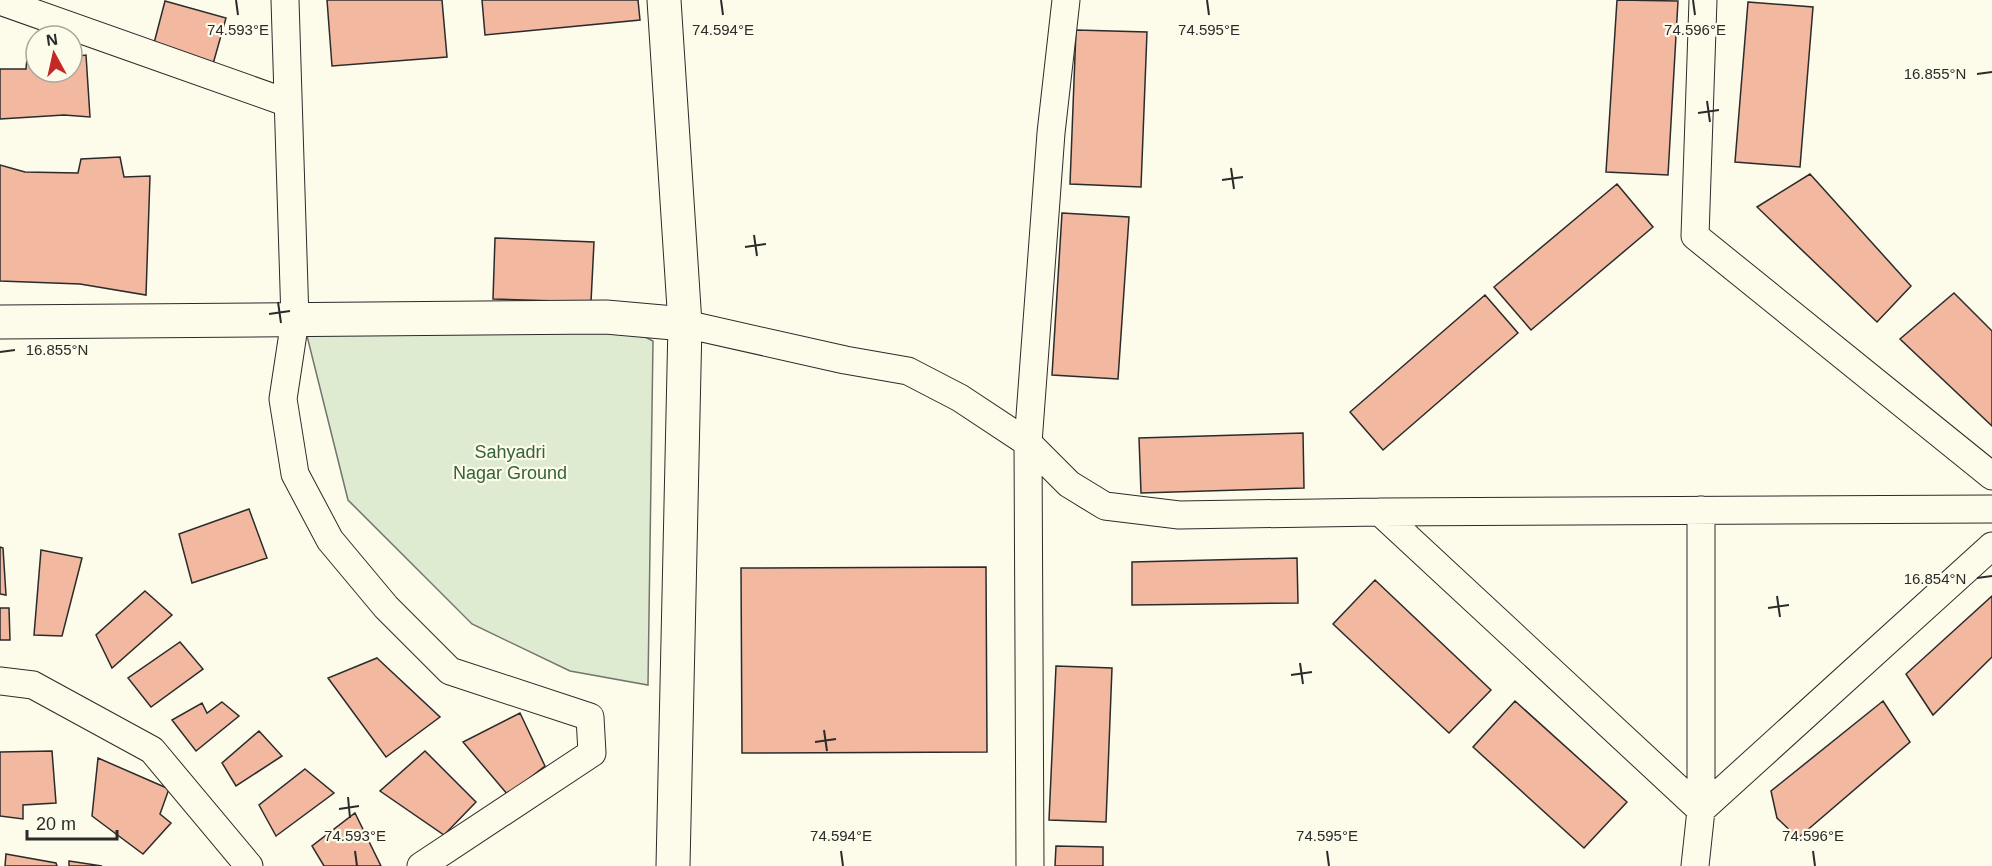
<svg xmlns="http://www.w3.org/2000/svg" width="1992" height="866" font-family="Arial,sans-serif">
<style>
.green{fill:#deebd1;stroke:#74746e;stroke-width:1.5}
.building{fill:#f2b8a0;stroke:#2b2b2b;stroke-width:1.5}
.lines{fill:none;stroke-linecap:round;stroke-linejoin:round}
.minor-casing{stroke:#2b2b2b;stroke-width:29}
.tertiary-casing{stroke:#2b2b2b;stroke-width:35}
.secondary-casing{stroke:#2b2b2b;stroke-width:35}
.minor{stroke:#fdfbea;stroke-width:27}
.tertiary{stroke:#fdfbea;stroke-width:33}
.secondary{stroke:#fdfbea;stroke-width:33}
.ticks{fill:none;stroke:#2b2b2b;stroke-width:2}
.labels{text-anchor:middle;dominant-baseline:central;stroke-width:4.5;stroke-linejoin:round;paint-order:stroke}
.park-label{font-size:18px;fill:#34623c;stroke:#fdfbea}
.ticks-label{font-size:15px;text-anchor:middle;fill:#2b2b2b;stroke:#fdfbea;stroke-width:4.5;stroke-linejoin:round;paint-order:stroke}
</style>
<rect width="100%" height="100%" fill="#fdfbea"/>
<path class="green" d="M 606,317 L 653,341 L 648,685 L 570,671 L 472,624 L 348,500 L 306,332 Z"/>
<path class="building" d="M 327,0 L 442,0 L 447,57 L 332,66 Z
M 482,0 L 638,0 L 640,20 L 485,35 Z
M 1617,0 L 1678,1 L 1668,175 L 1606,172 Z
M 165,1 L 226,18 L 213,64 L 153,47 Z
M 1748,2 L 1813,7 L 1800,167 L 1735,162 Z
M 1076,30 L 1147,32 L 1141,187 L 1070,184 Z
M 28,47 L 36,48 L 36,72 L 72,72 L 72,57 L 86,55 L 90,117 L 64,115 L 0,119 L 0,69 L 26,69 Z
M 120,157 L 124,177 L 150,176 L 146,295 L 80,284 L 0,281 L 0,165 L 25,172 L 78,173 L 81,159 Z
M 1810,174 L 1911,286 L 1877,322 L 1757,207 Z
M 1617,184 L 1653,227 L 1531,330 L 1494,287 Z
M 1062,213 L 1129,217 L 1118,379 L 1052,375 Z
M 495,238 L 594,242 L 591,302 L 493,299 Z
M 1954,293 L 1992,331 L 1992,426 L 1900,339 Z
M 1485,295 L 1518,333 L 1383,450 L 1350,412 Z
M 1303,433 L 1304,488 L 1141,493 L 1139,438 Z
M 249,509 L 267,558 L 192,583 L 179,534 Z
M 0,547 L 3,548 L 6,595 L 0,594 Z
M 41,550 L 82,558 L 62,636 L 34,635 Z
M 1297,558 L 1298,603 L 1132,605 L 1132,562 Z
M 986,567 L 987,752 L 742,753 L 741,568 Z
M 1375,580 L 1491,690 L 1449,733 L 1333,624 Z
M 145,591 L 172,615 L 112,668 L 96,635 Z
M 1992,596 L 1992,657 L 1933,715 L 1906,674 Z
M 0,608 L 9,608 L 10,640 L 0,640 Z
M 180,642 L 203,669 L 151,707 L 128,678 Z
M 377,658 L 440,717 L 386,757 L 328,678 Z
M 1056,666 L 1112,668 L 1106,822 L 1049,820 Z
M 1515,701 L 1627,802 L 1584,848 L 1473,747 Z
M 1883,701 L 1910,742 L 1798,838 L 1777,818 L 1771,791 Z
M 222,702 L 239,716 L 196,751 L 172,720 L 202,703 L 207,713 Z
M 520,713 L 545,766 L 508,795 L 463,742 Z
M 259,731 L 282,756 L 236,786 L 222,763 Z
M 52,751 L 56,803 L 23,805 L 23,819 L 0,816 L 0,752 Z
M 425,751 L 476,802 L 444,835 L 380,791 Z
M 98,758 L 169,789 L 160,814 L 171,823 L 143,854 L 92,816 Z
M 305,769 L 334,793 L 276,836 L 259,805 Z
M 355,813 L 381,866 L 324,866 L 312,846 Z
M 1056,846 L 1103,847 L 1103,866 L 1055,866 Z
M 6,854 L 56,863 L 57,866 L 5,866 Z
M 69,861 L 102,866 L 69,866 Z"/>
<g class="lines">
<defs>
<path id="minor" d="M 285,0 L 295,320 L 283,399 L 295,474 L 330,540 L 386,607 L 450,671 L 590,717 L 592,753 L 421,866
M 1703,0 L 1695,236 L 1992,476
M 0,1 L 288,103
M 685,344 L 685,324 L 845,360 L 908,371 L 960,398 L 1028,443 L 1069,484 L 1105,506 L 1179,515 L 1380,512 L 1992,509
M 1380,512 L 1701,810 L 1992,546
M 0,681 L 33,685 L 152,750 L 249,866
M 1030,866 L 1028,443 L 1051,133 L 1066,0
M 1695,866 L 1701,810 L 1701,510"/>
<path id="tertiary" d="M 0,322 L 606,317 L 685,324"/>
<path id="secondary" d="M 664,0 L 685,324 L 673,866"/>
</defs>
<use href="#minor" class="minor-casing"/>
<use href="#tertiary" class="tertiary-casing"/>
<use href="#secondary" class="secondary-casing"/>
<use href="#minor" class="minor"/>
<use href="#tertiary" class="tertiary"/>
<use href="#secondary" class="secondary"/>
</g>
<path class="ticks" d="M 236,0 L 238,15M 721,0 L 723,15M 1207,0 L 1209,15M 1693,0 L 1695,15M 1977,74 L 1992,72M 1707,101 L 1710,122M 1698,113 L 1719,110M 1231,168 L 1234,189M 1222,180 L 1243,177M 754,235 L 757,256M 745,247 L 766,244M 278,302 L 281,323M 269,314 L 290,311M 0,352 L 15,350M 1977,578 L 1992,576M 1777,596 L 1780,617M 1768,608 L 1789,605M 1300,663 L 1303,684M 1291,675 L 1312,672M 824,730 L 827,751M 815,742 L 836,739M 348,797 L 350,818M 339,809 L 359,806M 355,851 L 357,866M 841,851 L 843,866M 1327,851 L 1329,866M 1813,851 L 1815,866"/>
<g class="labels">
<g class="park-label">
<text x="510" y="452">Sahyadri<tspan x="510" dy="21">Nagar Ground</tspan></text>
</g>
</g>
<g class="ticks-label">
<text x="238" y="35">74.593°E</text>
<text x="723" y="35">74.594°E</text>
<text x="1209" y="35">74.595°E</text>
<text x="1695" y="35">74.596°E</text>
<text x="1935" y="79">16.855°N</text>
<text x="57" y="355">16.855°N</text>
<text x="1935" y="584">16.854°N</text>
<text x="355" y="841">74.593°E</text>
<text x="841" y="841">74.594°E</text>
<text x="1327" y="841">74.595°E</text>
<text x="1813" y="841">74.596°E</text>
</g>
<g transform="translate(54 54) rotate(352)"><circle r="28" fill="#fdfbea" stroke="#a9a89e" stroke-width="1.5"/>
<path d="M0-4.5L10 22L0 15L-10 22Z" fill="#c62828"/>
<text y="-9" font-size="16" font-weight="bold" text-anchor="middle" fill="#2b2b2b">N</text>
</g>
<path d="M27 830v9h90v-9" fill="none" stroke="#2b2b2b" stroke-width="3"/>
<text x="36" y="830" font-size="18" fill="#2b2b2b" stroke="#fdfbea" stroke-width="4.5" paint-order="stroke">20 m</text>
</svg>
